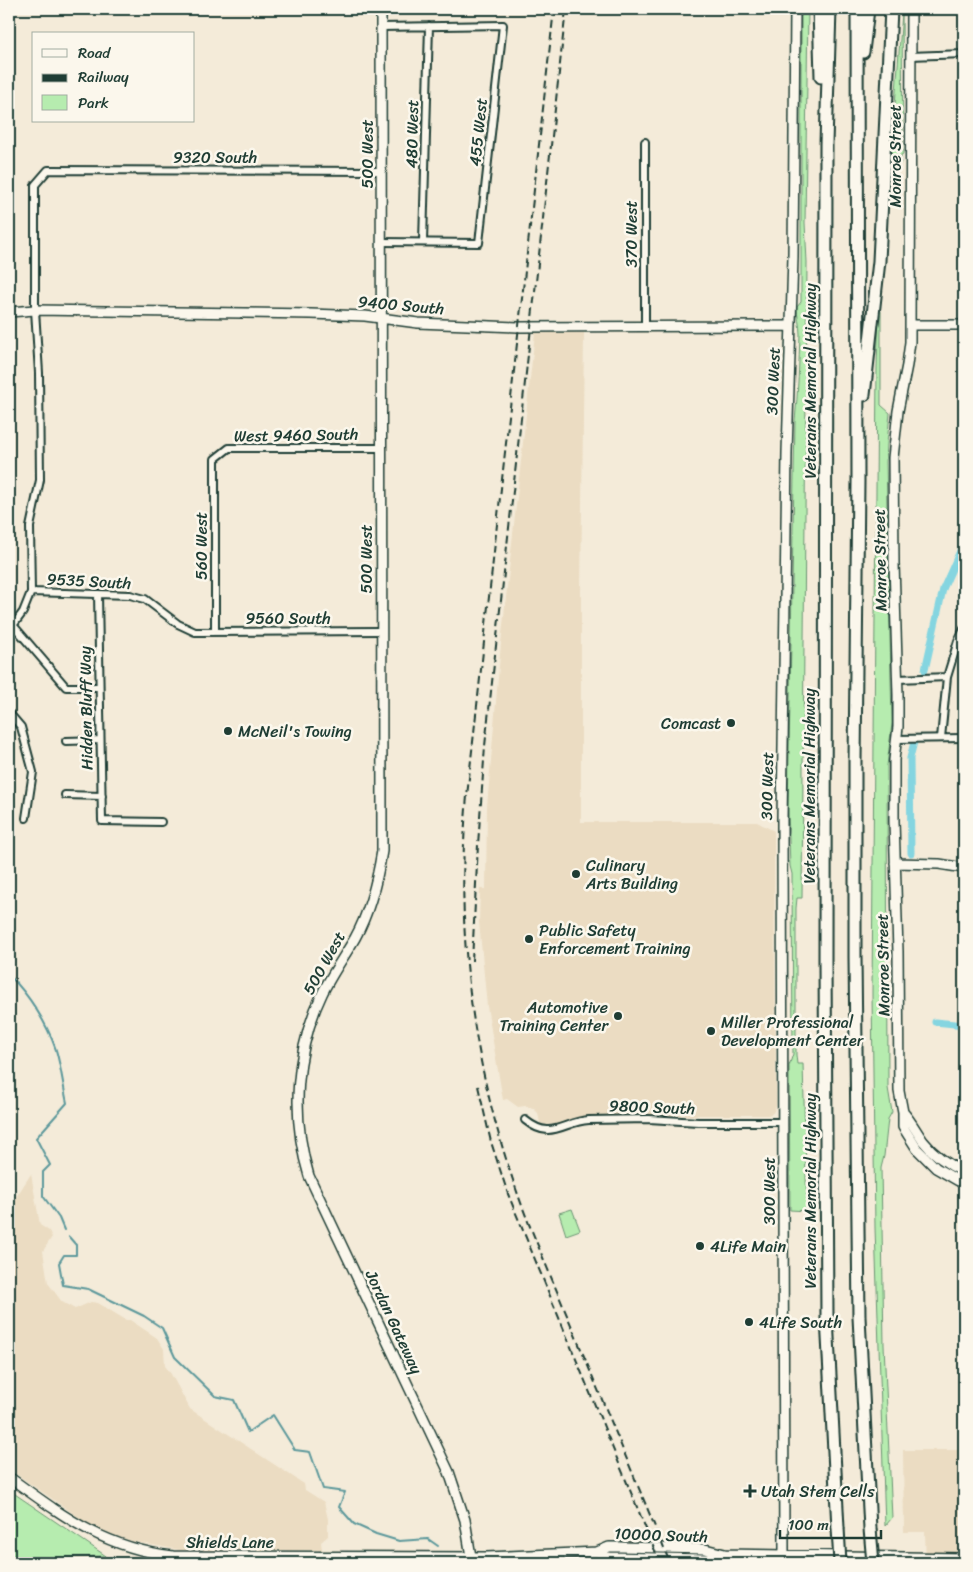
<svg xmlns="http://www.w3.org/2000/svg" width="973" height="1572" font-family="Sriracha,sans-serif">
<style>
.built{fill:#ebdcc2}
.green{fill:#b6ecaf;stroke:#6a9472}
.lines{fill:none;stroke-linecap:round;stroke-linejoin:round}
.stream{stroke:#5c989b;stroke-width:2}
.canal{stroke:#85d5e0;stroke-width:7}
.street-casing{stroke:#1f3d34;stroke-width:10}
.secondary-casing{stroke:#1f3d34;stroke-width:12}
.highway-casing{stroke:#1f3d34;stroke-width:15}
.street{stroke:#fbf7ec;stroke-width:6}
.secondary{stroke:#fbf7ec;stroke-width:9}
.highway{stroke:#fbf7ec;stroke-width:11}
.rail{stroke:#1f3d34;stroke-width:2;stroke-dasharray:8 4;stroke-linecap:butt}
.highway-bridge-casing{stroke:#1f3d34;stroke-width:15;stroke-linecap:butt}
.highway-bridge{stroke:#fbf7ec;stroke-width:11}
.poi-dot{fill:#1f3d34;stroke:#fbf7ec;stroke-width:2}
.labels{text-anchor:middle;dominant-baseline:central;stroke-width:5;stroke-linejoin:round;paint-order:stroke}
.street-label{font-size:16px;fill:#1f3d34;stroke:#fbf7ec}
.poi-label{font-size:16px;fill:#1f3d34;stroke:#fbf7ec;text-anchor:start}
</style>
<rect width="100%" height="100%" fill="#f4ebd9"/>
<filter id="ink" filterUnits="userSpaceOnUse"><feTurbulence type="fractalNoise" baseFrequency=".02" numOctaves="2"/><feDisplacementMap in="SourceGraphic" scale="10" xChannelSelector="R" yChannelSelector="G"/><feConvolveMatrix kernelMatrix="1 2 1 2 8 2 1 2 1" color-interpolation-filters="sRGB"/></filter>
<g filter="url(#ink)">
<path class="built" d="M 535,333 L 584,333 L 581,593 L 581,822 L 757,822 L 774,831 L 776,1106 L 773,1113 L 768,1115 L 588,1115 L 574,1118 L 562,1124 L 545,1125 L 540,1123 L 538,1113 L 533,1108 L 525,1106 L 518,1107 L 507,1099 L 503,1100 L 487,1006 L 479,922 L 480,889 L 486,889 L 487,807 L 501,643 Z
M 31,1174 L 40,1225 L 49,1231 L 52,1237 L 43,1251 L 48,1283 L 62,1302 L 75,1309 L 91,1302 L 98,1303 L 126,1320 L 130,1320 L 157,1338 L 164,1349 L 165,1366 L 171,1374 L 190,1409 L 304,1484 L 305,1490 L 324,1502 L 328,1519 L 328,1536 L 321,1542 L 322,1550 L 180,1550 L 135,1542 L 112,1535 L 87,1523 L 9,1469 L 9,1208 Z
M 903,1450 L 964,1450 L 964,1563 L 926,1563 L 925,1532 L 904,1532 Z"/>
<path class="green" d="M 801,9 L 808,9 L 805,223 L 807,262 L 802,898 L 797,898 L 796,908 L 796,1055 L 797,1064 L 803,1064 L 807,1211 L 790,1210 L 789,1066 L 793,1054 L 792,874 L 790,866 L 788,810 L 795,421 C 798,392 799,363 800,334 C 800,325 797,316 797,307 L 801,302 C 801,205 801,107 801,9 Z
M 902,13 L 903,154 L 901,155 L 901,163 L 896,165 L 890,170 Z
M 879,311 L 881,311 L 881,405 L 890,413 L 887,443 L 886,462 L 892,723 L 887,766 L 888,1088 L 892,1112 L 888,1119 L 884,1156 L 881,1168 L 884,1345 L 892,1518 L 885,1526 L 875,1228 L 872,994 L 877,367 Z
M 572,1209 L 580,1230 L 566,1235 L 559,1213 Z
M 9,1490 L 106,1556 L 9,1559 Z"/>
<g class="lines">
<path class="stream" d="M 9,975 C 29,995 47,1023 56,1050 C 61,1067 63,1085 67,1103 L 36,1138 L 50,1165 L 43,1172 L 43,1196 L 59,1218 L 64,1230
M 69,1237 L 76,1245 L 76,1255 L 64,1255 L 59,1263 L 63,1285 L 88,1289 L 144,1316 L 162,1328 L 175,1357 L 215,1396 L 234,1400 L 248,1432 L 273,1415 L 295,1450 L 310,1452 L 323,1489 L 345,1492 L 339,1507 L 354,1524 L 376,1534 L 399,1541 L 428,1539 L 438,1546"/>
<path class="canal" d="M 925,670 L 943,589 L 964,542
M 911,853 L 910,758 L 914,742
M 935,1022 L 964,1025"/>
<defs>
<path id="street" d="M 381,27 L 503,25 L 479,243 L 382,242
M 910,56 L 964,54
M 645,142 L 645,326
M 423,242 L 429,26
M 31,592 L 130,595 L 145,599 L 178,624 L 195,632 L 382,631
M 98,594 L 102,821 L 161,822
M 9,622 L 13,625 L 66,687 L 99,687
M 9,631 L 23,612 L 31,592 L 30,527 L 40,480 L 39,373 L 35,310 L 35,185 L 48,170 L 382,171
M 215,632 L 215,459 L 229,448 L 381,448
M 898,679 L 947,677
M 9,713 L 21,727 L 33,772 L 26,818
M 941,738 L 947,677 L 958,641 L 964,629
M 896,739 L 964,738
M 66,741 L 100,740
M 65,795 L 102,796
M 525,1120 C 552,1142 563,1121 589,1120 L 649,1119 L 698,1122 L 783,1122
M 784,1563 L 784,1555"/>
<path id="secondary" d="M 381,9 L 382,851 C 377,882 370,911 355,938 C 344,957 331,975 322,994 C 295,1051 291,1116 309,1176 L 449,1472 L 465,1520 L 472,1563
M 911,9 L 910,342 L 907,365 L 898,411 L 893,458 L 894,563 L 898,695 L 898,727 L 894,760 L 894,821 L 898,952 L 899,1091 L 903,1112 L 903,1127 L 917,1149 L 936,1168 L 964,1184
M 9,312 L 35,310 L 311,314 L 365,316 L 418,323 L 518,327 L 790,326
M 911,325 L 964,325
M 895,863 L 939,864 L 964,868
M 903,1112 C 911,1121 916,1131 923,1141 C 934,1155 948,1165 964,1172
M 9,1477 C 63,1516 104,1548 173,1556 L 487,1557 L 597,1552 L 609,1557 L 705,1559 L 725,1554
M 597,1552 L 609,1547 L 621,1547 L 705,1549 L 725,1554 L 964,1558
M 784,1555 L 782,821 L 787,452 L 793,257 L 795,9"/>
<path id="highway" d="M 819,9 L 821,77
M 830,9 L 826,144 L 825,961 L 827,1318 L 838,1528
M 857,9 L 858,481 L 855,761 L 855,957 L 859,1317 L 870,1529
M 863,52 L 868,9
M 864,395 L 879,261 L 891,9"/>
</defs>
<use href="#street" class="street-casing"/>
<use href="#secondary" class="secondary-casing"/>
<use href="#highway" class="highway-casing"/>
<use href="#street" class="street"/>
<use href="#secondary" class="secondary"/>
<use href="#highway" class="highway"/>
<path class="rail" d="M 554,9 L 467,796 C 454,945 475,1086 529,1224 L 670,1563
M 472,961 L 478,845 L 485,746 L 566,9
M 478,1086 L 491,1142 L 508,1194 L 660,1563"/>
<defs>
<path id="highway-bridge" d="M 838,1528 L 840,1563
M 870,1529 L 873,1563"/>
</defs>
<use href="#highway-bridge" class="highway-bridge-casing"/>
<use href="#highway-bridge" class="highway-bridge"/>
</g>
</g>
<g class="poi-dot">
<circle cx="731" cy="723" r="5"/>
<circle cx="228" cy="731" r="5"/>
<circle cx="576" cy="874" r="5"/>
<circle cx="529" cy="939" r="5"/>
<circle cx="618" cy="1016" r="5"/>
<circle cx="711" cy="1031" r="5"/>
<circle cx="700" cy="1246" r="5"/>
<circle cx="749" cy="1322" r="5"/>
<path d="M747.5 1483.5h5v5h5v5h-5v5h-5v-5h-5v-5h5z"/>
</g>
<g class="labels">
<g class="street-label">
<text transform="translate(478 132) rotate(-84)">455 West</text>
<text transform="translate(412 134) rotate(-89)">480 West</text>
<text transform="translate(367 154) rotate(-90)">500 West</text>
<text transform="translate(895 156) rotate(-90)">Monroe Street</text>
<text x="215" y="157">9320 South</text>
<text transform="translate(631 234) rotate(-90)">370 West</text>
<text transform="translate(401 305) rotate(5)">9400 South</text>
<text transform="translate(773 381) rotate(-88)">300 West</text>
<text transform="translate(810 381) rotate(-90)">Veterans Memorial Highway</text>
<text transform="translate(296 435) rotate(-1)">West 9460 South</text>
<text transform="translate(201 546) rotate(-90)">560 West</text>
<text transform="translate(366 559) rotate(-90)">500 West</text>
<text transform="translate(880 560) rotate(-91)">Monroe Street</text>
<text transform="translate(89 581) rotate(3)">9535 South</text>
<text x="288" y="618">9560 South</text>
<text transform="translate(86 708) rotate(-91)">Hidden Bluff Way</text>
<text transform="translate(767 786) rotate(-89)">300 West</text>
<text transform="translate(809 786) rotate(-90)">Veterans Memorial Highway</text>
<text transform="translate(324 963) rotate(-61)">500 West</text>
<text transform="translate(883 965) rotate(-91)">Monroe Street</text>
<text transform="translate(652 1107) rotate(2)">9800 South</text>
<text transform="translate(769 1191) rotate(-90)">300 West</text>
<text transform="translate(810 1191) rotate(-90)">Veterans Memorial Highway</text>
<text transform="translate(394 1322) rotate(65)">Jordan Gateway</text>
<text transform="translate(661 1535) rotate(2)">10000 South</text>
<text x="230" y="1542">Shields Lane</text>
</g>
<g class="poi-label">
<text x="721" y="723" text-anchor="end">Comcast</text>
<text x="238" y="731">McNeil's Towing</text>
<text x="586" y="865">Culinary<tspan x="586" dy="18">Arts Building</tspan></text>
<text x="539" y="930">Public Safety<tspan x="539" dy="18">Enforcement Training</tspan></text>
<text x="608" y="1007" text-anchor="end">Automotive<tspan x="608" dy="18">Training Center</tspan></text>
<text x="721" y="1022">Miller Professional<tspan x="721" dy="18">Development Center</tspan></text>
<text x="710" y="1246">4Life Main</text>
<text x="759" y="1322">4Life South</text>
<text x="761" y="1491">Utah Stem Cells</text>
</g>
</g>
<rect width="973" height="1572" fill="none" stroke="#fbf7ec" stroke-width="30"/>
<rect x="15" y="15" width="943" height="1542" fill="none" stroke="#1f3d34" stroke-width="2" filter="url(#ink)"/>
<rect x="32" y="32" width="162" height="90" fill="#fbf7ec" stroke="#a3ada2"/>
<rect x="42" y="49" width="25" height="8" fill="#fbf7ec" stroke="#a3ada2"/>
<text x="78" y="58" font-size="15" fill="#1f3d34">Road</text>
<rect x="42" y="74" width="25" height="8" fill="#1f3d34" stroke="#a3ada2"/>
<text x="78" y="82" font-size="15" fill="#1f3d34">Railway</text>
<rect x="42" y="95" width="25" height="15" fill="#b6ecaf" stroke="#a3ada2"/>
<text x="78" y="108" font-size="15" fill="#1f3d34">Park</text>
<path d="M780 1530v8h101v-8" fill="none" stroke="#1f3d34" stroke-width="2.5"/>
<text x="788" y="1530" font-size="15" fill="#1f3d34" stroke="#fbf7ec" stroke-width="4" paint-order="stroke">100 m</text>
</svg>
